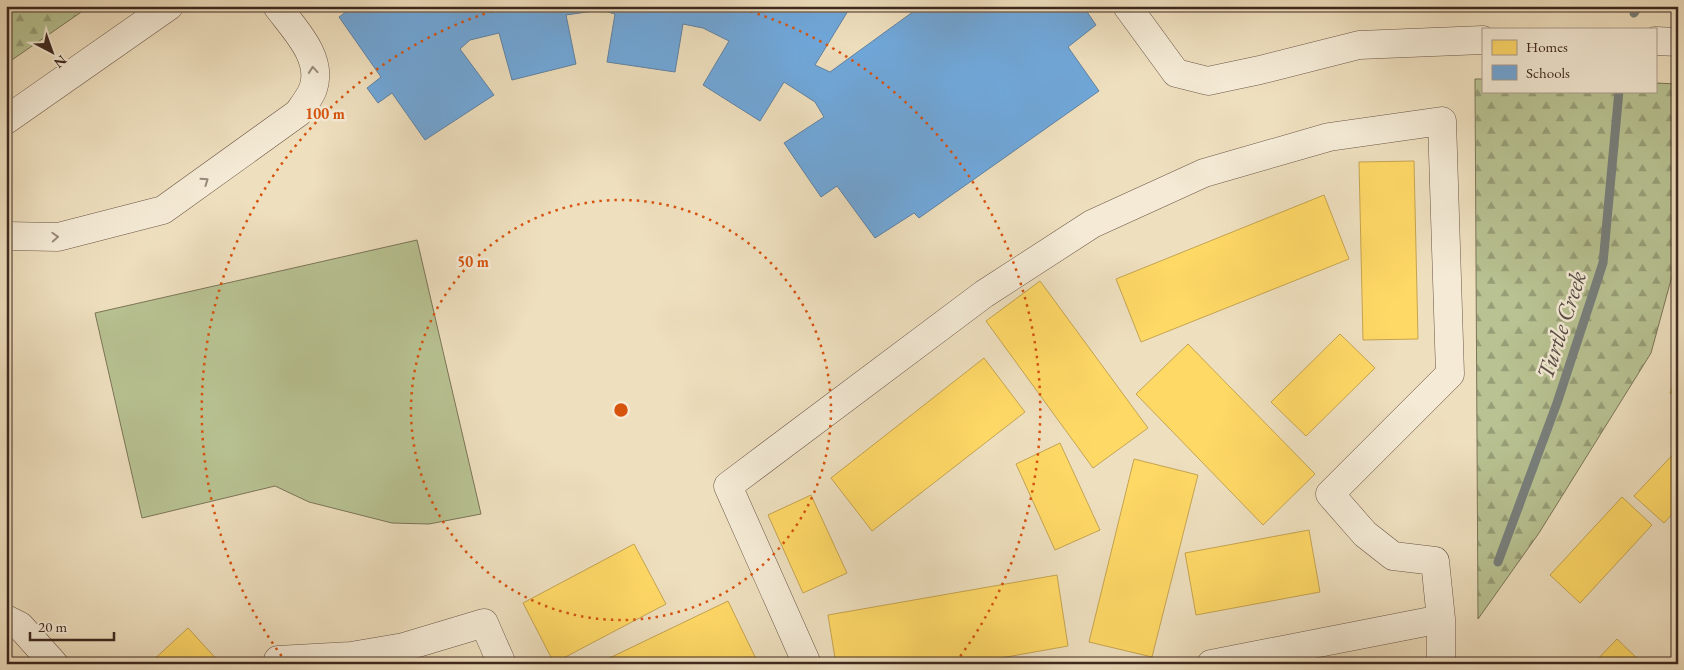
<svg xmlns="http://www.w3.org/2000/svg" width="1684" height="670" font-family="'EB Garamond',serif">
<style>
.forest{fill:url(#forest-firs);stroke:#7b7558}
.pitch{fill:#b8c292;stroke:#7b7558}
.homes{fill:#ffd966;stroke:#c5a451}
.schools{fill:#6fa8dc;stroke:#6082a3}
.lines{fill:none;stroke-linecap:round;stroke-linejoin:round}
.stream{stroke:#78807d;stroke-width:9}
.minor-casing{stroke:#6a5647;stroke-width:29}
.minor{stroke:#f4ead5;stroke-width:28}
.oneway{stroke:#99897a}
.ring{fill:none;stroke:#d7540e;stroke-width:2.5;stroke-dasharray:2.5 5}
.labels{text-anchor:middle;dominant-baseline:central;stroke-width:5;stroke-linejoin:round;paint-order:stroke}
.water-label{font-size:24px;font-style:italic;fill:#564c46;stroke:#f4ead5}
.centre{fill:#d7540e;stroke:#f4ead5;stroke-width:2.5}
.ring-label{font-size:15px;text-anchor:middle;font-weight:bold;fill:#d7540e;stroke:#f4ead5;stroke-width:5;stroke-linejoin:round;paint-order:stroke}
</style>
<defs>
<pattern id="forest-firs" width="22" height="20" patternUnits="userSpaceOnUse" patternTransform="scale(1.25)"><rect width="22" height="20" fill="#b8c292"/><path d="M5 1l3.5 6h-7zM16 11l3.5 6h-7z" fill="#979e77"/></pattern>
</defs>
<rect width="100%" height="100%" fill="#eedfbe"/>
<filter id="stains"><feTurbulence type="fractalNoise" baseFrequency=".004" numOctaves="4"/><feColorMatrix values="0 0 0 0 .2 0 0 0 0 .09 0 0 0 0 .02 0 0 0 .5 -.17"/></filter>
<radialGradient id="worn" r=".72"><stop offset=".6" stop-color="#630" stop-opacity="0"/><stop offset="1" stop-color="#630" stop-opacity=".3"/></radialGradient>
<path class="forest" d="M 6,6 L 90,6 L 6,64 Z
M 1475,79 L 1483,79 L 1483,91 L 1655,91 L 1655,83 L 1678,84 L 1678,254 L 1651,353 L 1539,533 L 1478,619 Z"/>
<path class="pitch" d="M 417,240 L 481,514 L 429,524 L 392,523 L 309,502 L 275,486 L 142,518 L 95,313 Z"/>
<path class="homes" d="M 1414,161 L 1418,339 L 1363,340 L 1359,162 Z
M 1324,195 L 1349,259 L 1141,342 L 1116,279 Z
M 1040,281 L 1148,428 L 1093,468 L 986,321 Z
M 1340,334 L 1375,368 L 1306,436 L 1271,402 Z
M 1188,344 L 1315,474 L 1263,525 L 1136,394 Z
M 984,358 L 1025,412 L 872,531 L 831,478 Z
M 1678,372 L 1678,396 L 1670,393 Z
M 1060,443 L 1100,530 L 1055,550 L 1016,464 Z
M 1678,449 L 1678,508 L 1664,523 L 1634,496 Z
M 1134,459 L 1198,475 L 1152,657 L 1089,642 Z
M 811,495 L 847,573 L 803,593 L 768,515 Z
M 1622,497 L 1652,525 L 1580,603 L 1550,575 Z
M 1309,530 L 1320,592 L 1196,615 L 1185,553 Z
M 634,544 L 666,604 L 554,663 L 523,603 Z
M 1057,575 L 1068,646 L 967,664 L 836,664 L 828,615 Z
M 728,601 L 758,663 L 756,664 L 597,664 Z
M 188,628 L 221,664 L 149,664 Z
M 1617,639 L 1643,664 L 1593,664 Z"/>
<path class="schools" d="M 354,6 L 851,6 L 815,65 L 830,72 L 921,6 L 1083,6 L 1096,25 L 1068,47 L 1099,91 L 919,218 L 914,213 L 875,238 L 837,186 L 821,197 L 784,143 L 824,117 L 815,102 L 784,82 L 760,121 L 703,85 L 729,41 L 703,28 L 683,24 L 675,72 L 607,62 L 615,14 L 601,10 L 566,15 L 576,64 L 512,80 L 499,33 L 470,40 L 460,49 L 494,95 L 425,140 L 392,93 L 378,103 L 367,88 L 381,77 L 339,17 Z"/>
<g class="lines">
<path class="stream" d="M 1634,13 L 1639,6
M 1498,562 L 1557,403 L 1603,263 L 1619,91"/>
<defs>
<path id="minor" d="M 1127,6 L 1176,73 L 1208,81 L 1260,70 L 1359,45 L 1483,40
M 1655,41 L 1678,42
M 6,120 L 169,6
M 6,236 L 58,237 L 163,210 L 298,113 C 303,106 310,97 313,89 C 324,58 294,29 277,6
M 6,619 L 20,626 L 54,664
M 278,660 L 351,656 L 404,647 L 484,623 L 502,664
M 807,664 L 728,486 L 984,294 L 1092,224 L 1204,173 L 1329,137 L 1442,121 L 1450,374 L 1330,494 L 1365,534 L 1393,556 L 1435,561 L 1441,619 L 1441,664
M 1211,664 L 1441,619"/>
</defs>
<use href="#minor" class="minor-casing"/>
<use href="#minor" class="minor"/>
</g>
<defs><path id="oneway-chevron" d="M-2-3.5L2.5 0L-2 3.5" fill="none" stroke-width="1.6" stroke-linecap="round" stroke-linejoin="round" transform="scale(1.25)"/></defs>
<g class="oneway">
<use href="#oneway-chevron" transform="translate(313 70) rotate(-95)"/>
<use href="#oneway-chevron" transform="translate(205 181) rotate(-35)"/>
<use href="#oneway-chevron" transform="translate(55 237) rotate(-3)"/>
</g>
<g class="ring">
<circle cx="621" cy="410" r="210"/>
<path d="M286 662A419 419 0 0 1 506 7M736 7A419 419 0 0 1 956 662"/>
</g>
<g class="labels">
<g class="water-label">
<text transform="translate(1561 325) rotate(-72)">Turtle Creek</text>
</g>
</g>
<circle cx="621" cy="410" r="8" class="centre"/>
<g class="ring-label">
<text x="325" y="119">100 m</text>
<text x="473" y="267">50 m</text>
</g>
<rect width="1684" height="670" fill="none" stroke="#eedfbe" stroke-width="25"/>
<rect x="8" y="8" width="1669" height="655" fill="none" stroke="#3e281f" stroke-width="2.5"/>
<rect x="12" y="12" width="1659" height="645" fill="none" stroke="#3e281f"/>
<rect x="1482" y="28" width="175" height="65" fill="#f4ead5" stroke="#ab9c8c"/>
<rect x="1492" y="40" width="25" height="15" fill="#ffd966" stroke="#ab9c8c"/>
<text x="1526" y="52" font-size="15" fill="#3e281f">Homes</text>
<rect x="1492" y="65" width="25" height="15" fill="#6fa8dc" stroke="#ab9c8c"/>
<text x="1526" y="78" font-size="15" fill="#3e281f">Schools</text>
<g transform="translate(52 52) rotate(139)" stroke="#f4ead5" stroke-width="4" paint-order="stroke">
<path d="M0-4L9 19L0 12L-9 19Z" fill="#3e281f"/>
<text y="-8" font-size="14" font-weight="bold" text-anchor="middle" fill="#3e281f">N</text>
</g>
<path d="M30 632v8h84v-8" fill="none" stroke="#3e281f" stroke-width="2.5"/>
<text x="38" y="632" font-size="15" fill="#3e281f" stroke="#f4ead5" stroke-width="4" paint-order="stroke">20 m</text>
<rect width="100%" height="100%" filter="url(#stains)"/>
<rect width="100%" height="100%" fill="url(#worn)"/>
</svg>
